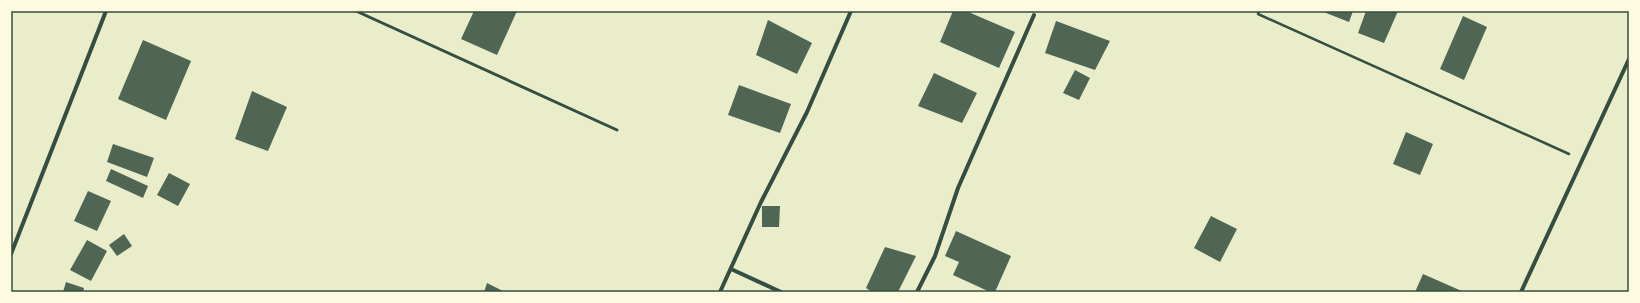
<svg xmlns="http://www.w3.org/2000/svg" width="1640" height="303" font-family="Karla,sans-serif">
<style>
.building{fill:#4f6655}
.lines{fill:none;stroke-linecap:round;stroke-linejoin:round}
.path{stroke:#344e41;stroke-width:2.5}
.service{stroke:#344e41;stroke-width:3}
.minor{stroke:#344e41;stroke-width:4}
.neatline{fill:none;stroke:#344e41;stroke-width:1.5}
</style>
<rect width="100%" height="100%" fill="#e9edc9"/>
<path class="building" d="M 474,11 L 517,11 L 497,55 L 461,39 Z
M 953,11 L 966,11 L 1015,32 L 999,68 L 940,42 Z
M 1321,11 L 1353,11 L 1349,22 Z
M 1366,11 L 1398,11 L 1384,43 L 1358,33 Z
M 1463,16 L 1487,27 L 1464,80 L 1440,69 Z
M 768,20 L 812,43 L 797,74 L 756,55 Z
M 1056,21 L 1110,41 L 1095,70 L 1045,53 Z
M 143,40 L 191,61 L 166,120 L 118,99 Z
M 1075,70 L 1090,78 L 1079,100 L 1063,93 Z
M 934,73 L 977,93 L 962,123 L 918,106 Z
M 739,85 L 791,104 L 780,133 L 728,115 Z
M 252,91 L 287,107 L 268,151 L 235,139 Z
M 1406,132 L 1433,144 L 1420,175 L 1393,164 Z
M 113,144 L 154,158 L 147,177 L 107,162 Z
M 111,169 L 148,186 L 143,198 L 106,181 Z
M 169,173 L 190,184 L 178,206 L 157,195 Z
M 88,191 L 111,201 L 97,231 L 74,221 Z
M 762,206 L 780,206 L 779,227 L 762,227 Z
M 1211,216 L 1237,229 L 1220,262 L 1194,248 Z
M 956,231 L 1011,256 L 995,292 L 990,292 L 953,275 L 959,262 L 945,256 Z
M 124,234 L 132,246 L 117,256 L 109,245 Z
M 87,240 L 107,251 L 91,281 L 70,270 Z
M 885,247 L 916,256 L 898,292 L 872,292 L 866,288 Z
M 1423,274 L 1464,292 L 1415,292 Z
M 66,282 L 84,288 L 83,292 L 63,292 Z
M 487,283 L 505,292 L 484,292 Z"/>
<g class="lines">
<path class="path" d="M 1259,11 L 1258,14 L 1569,154"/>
<path class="service" d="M 356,11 L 617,130"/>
<path class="minor" d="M 11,254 L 106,11
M 731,269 L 781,292
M 720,292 L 761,202 L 807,112 L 851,11
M 917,292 L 935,256 L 958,188 L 1034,15
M 1521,292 L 1629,59"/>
</g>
<rect width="1640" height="303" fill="none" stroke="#fefae0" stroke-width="24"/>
<rect x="12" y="12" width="1616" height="279" class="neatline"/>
</svg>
